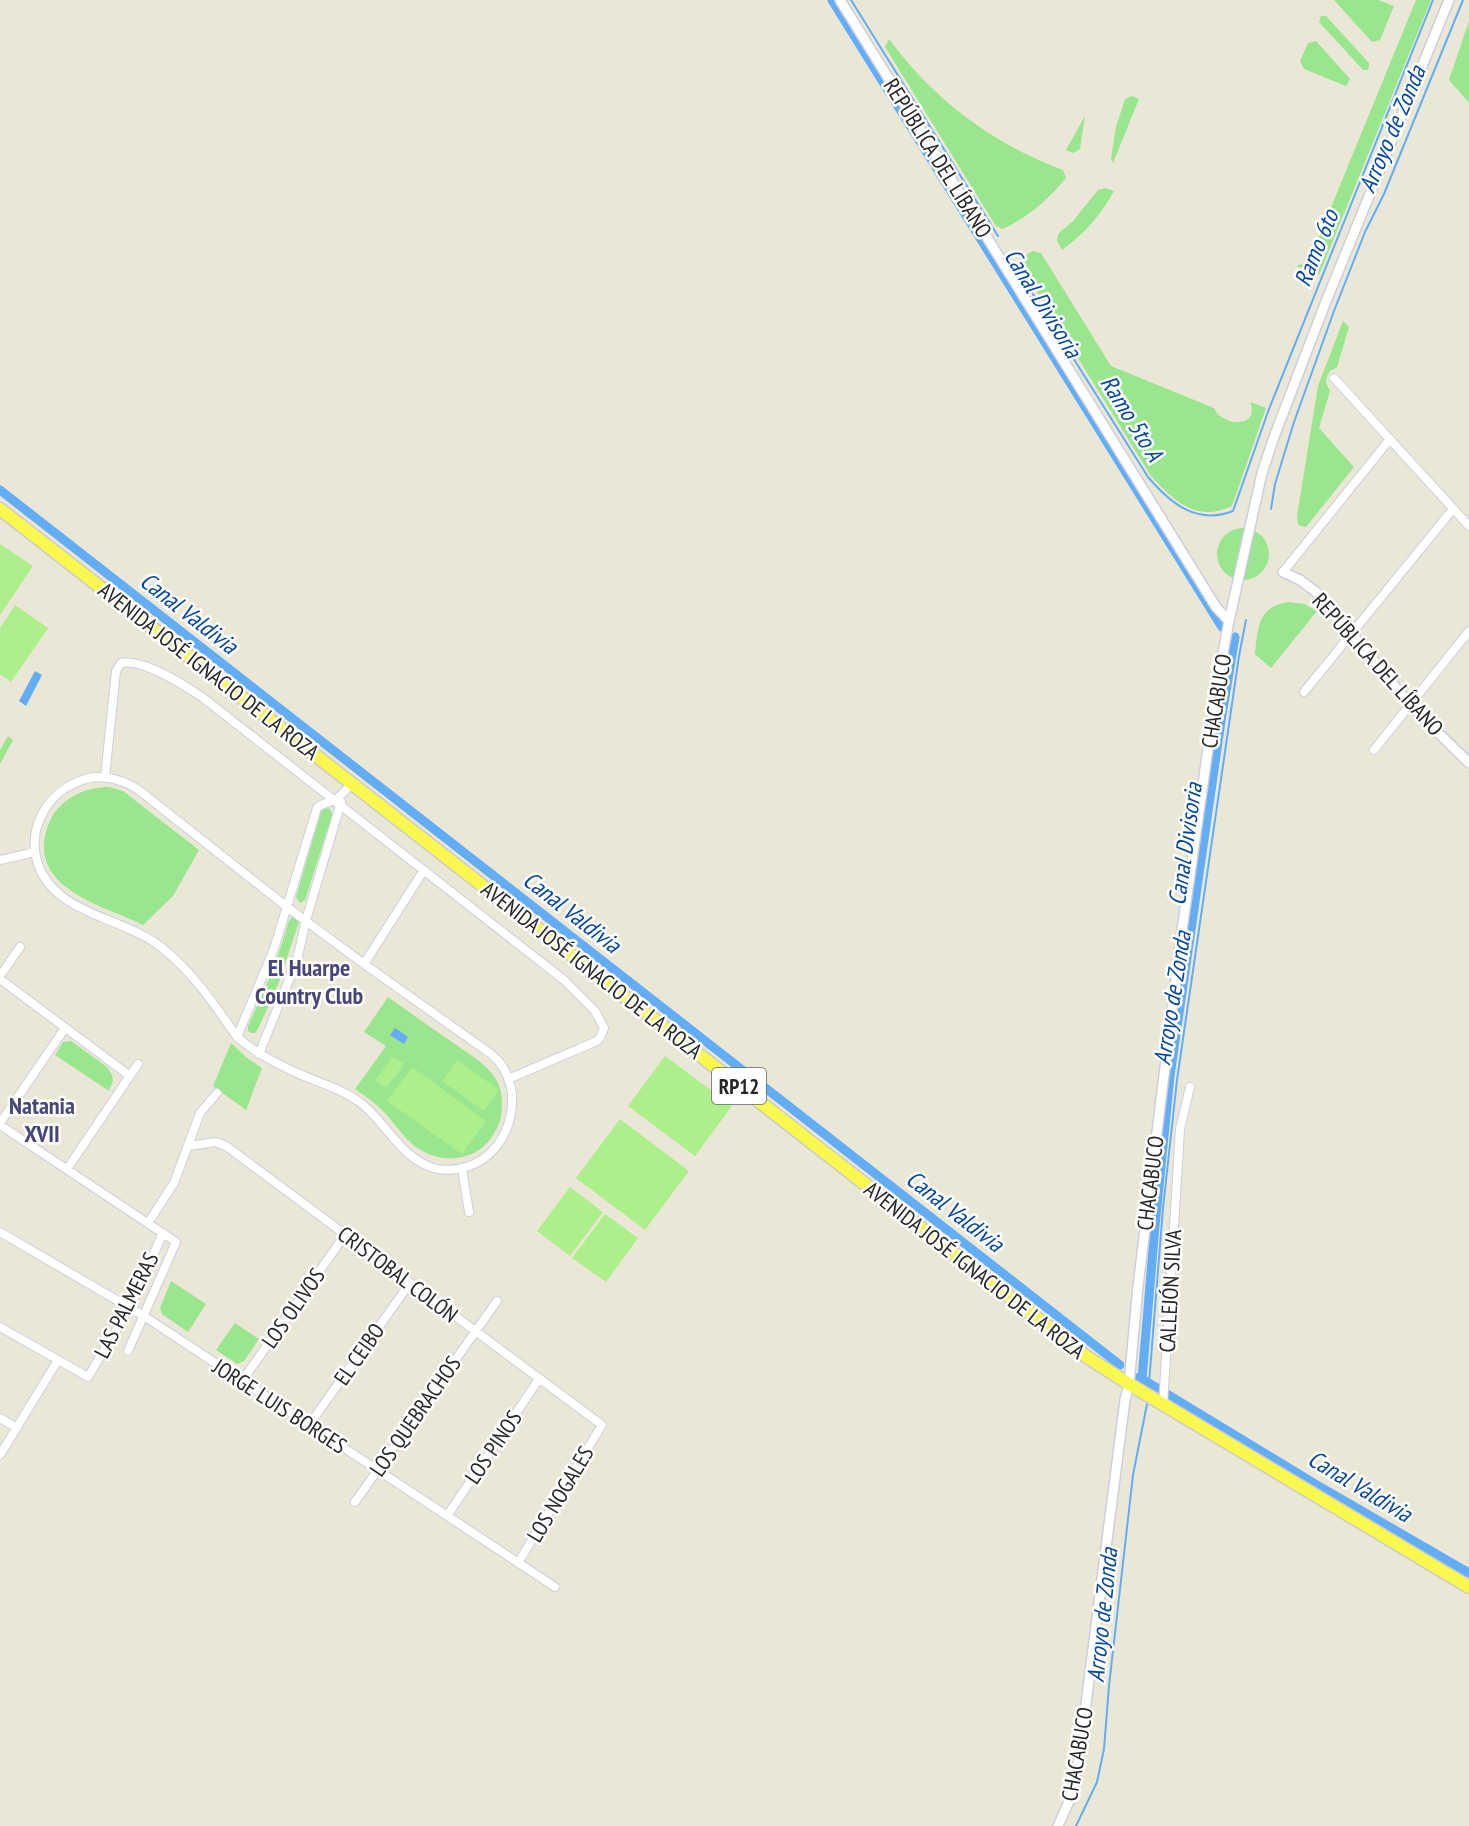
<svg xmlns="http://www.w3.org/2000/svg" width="1469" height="1826" font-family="'PT Sans Narrow',sans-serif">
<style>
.green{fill:#99e68f}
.pitch{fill:#adef8a}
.water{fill:#62adf6}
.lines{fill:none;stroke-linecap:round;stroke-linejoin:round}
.stream{stroke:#62adf6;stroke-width:2}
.canal{stroke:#62adf6;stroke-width:9}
.minor-casing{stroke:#cdcde2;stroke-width:10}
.tertiary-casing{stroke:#cdcde2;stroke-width:12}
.primary-casing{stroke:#cbcbcb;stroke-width:15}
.minor{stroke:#fff;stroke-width:8}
.tertiary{stroke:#fff;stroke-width:9}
.primary{stroke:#f9f84e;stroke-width:12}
.labels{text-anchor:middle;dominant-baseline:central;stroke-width:5;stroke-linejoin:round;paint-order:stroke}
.shield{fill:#fff;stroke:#686868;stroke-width:1.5}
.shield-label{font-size:21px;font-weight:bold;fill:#272727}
.street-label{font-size:22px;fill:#272727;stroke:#fff}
.water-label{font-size:24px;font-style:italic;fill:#05479e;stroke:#fff}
.neighbourhood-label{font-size:24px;font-weight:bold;fill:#48457a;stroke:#fff}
</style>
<rect width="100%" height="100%" fill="#ebe7d7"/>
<path class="green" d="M 1334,0 L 1378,0 L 1394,6 L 1380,40 L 1372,42 Z
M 1416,0 L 1431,0 L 1319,275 L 1296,266 L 1309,261 Z
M 1321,16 L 1326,16 L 1369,63 L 1369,66 L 1368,70 L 1363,70 L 1319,22 Z
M 1469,21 L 1469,103 L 1449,80 Z
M 889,39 C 934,100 993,144 1063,170 L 1066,178 C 1048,200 1029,216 1003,229 L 996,226 L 885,47 Z
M 1316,41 L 1350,79 L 1346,86 L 1304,69 L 1300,61 L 1308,43 Z
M 1132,96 L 1139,99 L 1113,163 L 1111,159 L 1116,127 L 1125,99 Z
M 1085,116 L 1080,149 L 1073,153 L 1066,150 Z
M 1105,188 L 1114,191 C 1101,215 1084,234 1062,250 L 1057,241 L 1058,234 L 1073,221 L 1098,190 Z
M 1033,251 L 1041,253 L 1111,366 L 1214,408 C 1216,411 1217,414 1220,416 C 1233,426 1259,425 1250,402 L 1266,408 L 1232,506 C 1197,523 1174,501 1151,476 L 1019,263 L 1021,257 Z
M 1343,321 L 1349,327 L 1337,367 L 1330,371 L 1327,376 L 1326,383 L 1330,391 L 1319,428 L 1354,467 L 1306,527 L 1298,525 L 1297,516 L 1318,386 Z
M1217 554a26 26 0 1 1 52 0a26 26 0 1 1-52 0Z
M 1288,602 L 1304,604 L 1317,611 L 1271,668 L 1255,654 C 1258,629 1257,607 1288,602 Z
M 8,736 L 13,740 L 0,764 L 0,750 Z
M 109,787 L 123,791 L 199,850 L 173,896 L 143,925 C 110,908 43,893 44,846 C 44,835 48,824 53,815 C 66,796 87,787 109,787 Z
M 325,808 L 330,809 L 332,815 L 305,900 L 300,903 L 296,897 L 321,812 Z
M 292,917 L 298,919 L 299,922 L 279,982 L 258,1029 L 255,1033 L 251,1033 L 248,1031 L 248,1026 L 275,965 L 289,921 Z
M 388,997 C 409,1012 430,1027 452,1042 C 467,1053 487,1063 497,1081 C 503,1092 503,1108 500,1121 C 496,1132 489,1143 479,1150 C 463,1160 443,1161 426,1153 C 407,1144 398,1127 384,1112 C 375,1103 365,1096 355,1089 L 386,1046 L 364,1032 Z
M 71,1041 L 107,1067 L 112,1075 L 113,1081 L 109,1091 L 55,1055 L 63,1042 Z
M 231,1043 L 247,1058 L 262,1068 L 246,1110 L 213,1086 Z
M 171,1281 L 206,1304 L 188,1332 L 162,1314 L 160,1308 Z
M 235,1323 L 259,1339 L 244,1361 L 237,1364 L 216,1350 Z"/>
<path class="pitch" d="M 0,544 L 33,566 L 0,615 Z
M 15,605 L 48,628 L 11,682 L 0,674 L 0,628 Z
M 665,1056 L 732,1106 L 695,1156 L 628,1106 Z
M 393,1057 L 404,1064 L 386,1088 L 375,1080 Z
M 457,1060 L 499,1090 L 484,1111 L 442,1081 Z
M 412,1067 L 486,1121 L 462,1154 L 387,1101 Z
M 620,1119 L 689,1171 L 645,1230 L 576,1178 Z
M 570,1187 L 603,1212 L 570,1256 L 537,1231 Z
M 605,1214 L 638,1238 L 606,1282 L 572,1258 Z"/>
<path class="water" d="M 35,671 L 42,675 L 26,706 L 19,701 Z
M 395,1028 L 408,1037 L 404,1044 L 390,1035 Z"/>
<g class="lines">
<path class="stream" d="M 851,0 L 998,236
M 1014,264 L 1148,477 C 1171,504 1197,525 1233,511 L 1269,409 L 1433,0
M 1271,509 L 1275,484 L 1294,422 L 1334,311 L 1365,232 L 1384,194 L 1463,0
M 1149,1383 L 1163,1208 L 1177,1080 L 1239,656 L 1246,620
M 1076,1826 L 1097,1782 L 1104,1749 L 1109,1686 L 1133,1475 L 1147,1404"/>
<path class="canal" d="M 832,0 L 1222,627
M 0,490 L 1120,1365
M 1139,1377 L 1317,1485 L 1469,1573
M 1142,1379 L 1155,1226 L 1170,1076 L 1221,721 L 1235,637"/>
<defs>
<path id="minor" d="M 1334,378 L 1469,526
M 1283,572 L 1390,439
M 1304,692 L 1453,509
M 1374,750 L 1469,631
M 93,777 C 111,777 124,780 140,791 L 287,907 L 364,964 L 491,1054 C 494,1057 498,1060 500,1063 C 526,1097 508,1153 469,1166 C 457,1170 444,1171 433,1168 C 400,1157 387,1124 362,1104 C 345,1091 324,1084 304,1076 C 280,1066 257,1054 237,1037 C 214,1004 193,972 161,947 C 122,916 53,915 37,861 C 33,847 34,834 39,821 C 49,796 67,783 93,777 Z
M 105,777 L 116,671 L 121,663 C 143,658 184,685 202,697 L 564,980 L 595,1011 L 604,1028 L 600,1038 L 597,1041 L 508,1079
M 0,860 L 35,852
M 364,964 L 424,870
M 0,976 L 20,947
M 0,979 L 130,1076
M 237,1037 L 274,949 L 317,808 C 322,803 326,804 332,801 C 340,798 346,790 352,783
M 259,1054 L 297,960 L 306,920 L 341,802
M 0,1123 L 65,1028
M 0,1125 L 176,1242 L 128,1351
M 188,1146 L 216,1142 L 226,1146 L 602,1425 L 518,1563
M 67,1169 L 138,1064
M 462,1169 L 469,1212
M 148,1223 L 174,1183 L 200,1113 L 217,1093
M 0,1232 L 144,1316 L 555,1587
M 0,1327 L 88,1377 L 130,1307 L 163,1233
M 242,1381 L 345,1235
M 1163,1405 L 1180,1129 L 1190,1087
M 0,1418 L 17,1428
M 309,1425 L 410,1283
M 0,1455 L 58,1360
M 355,1502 L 497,1301
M 447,1516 L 539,1379"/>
<path id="tertiary" d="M 840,0 L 1216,607 L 1229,621
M 1283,572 L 1300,580 L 1316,592 L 1331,608 L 1410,705 L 1469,763
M 1058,1826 L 1071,1797 L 1079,1758 L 1125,1400 L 1129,1384 L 1138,1286 L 1181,937 L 1218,679 L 1229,621 L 1256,500 L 1262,473 L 1274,437 L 1325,304 L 1449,0"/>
<path id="primary" d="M 0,509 L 1084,1355 L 1129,1384 L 1469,1587"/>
</defs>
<use href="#minor" class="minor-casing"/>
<use href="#tertiary" class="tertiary-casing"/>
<use href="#primary" class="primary-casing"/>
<use href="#minor" class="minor"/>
<use href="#tertiary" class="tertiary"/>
<use href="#primary" class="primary"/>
</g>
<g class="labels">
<rect class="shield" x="712" y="1068" width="54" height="36" rx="4.5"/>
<g class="shield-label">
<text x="739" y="1086">RP12</text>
</g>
<g class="street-label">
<text transform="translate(938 158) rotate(58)">REPÚBLICA DEL LÍBANO</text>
<text transform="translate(1378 664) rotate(48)">REPÚBLICA DEL LÍBANO</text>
<text transform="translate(209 671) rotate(38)">AVENIDA JOSÉ IGNACIO DE LA ROZA</text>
<text transform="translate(1216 701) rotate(-81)">CHACABUCO</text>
<text transform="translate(592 970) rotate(38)">AVENIDA JOSÉ IGNACIO DE LA ROZA</text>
<text transform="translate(1150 1183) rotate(-83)">CHACABUCO</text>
<text transform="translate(975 1270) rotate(38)">AVENIDA JOSÉ IGNACIO DE LA ROZA</text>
<text transform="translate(398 1274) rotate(37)">CRISTOBAL COLÓN</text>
<text transform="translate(1170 1291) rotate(-87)">CALLEJÓN SILVA</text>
<text transform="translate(126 1305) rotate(-63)">LAS PALMERAS</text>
<text transform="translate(293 1308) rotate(-55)">LOS OLIVOS</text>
<text transform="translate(359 1354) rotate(-55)">EL CEIBO</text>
<text transform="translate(280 1406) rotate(33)">JORGE LUIS BORGES</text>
<text transform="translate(415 1416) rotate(-55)">LOS QUEBRACHOS</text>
<text transform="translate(493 1447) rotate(-56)">LOS PINOS</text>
<text transform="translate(560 1494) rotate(-59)">LOS NOGALES</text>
<text transform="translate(1077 1754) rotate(-80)">CHACABUCO</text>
</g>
<g class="water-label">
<text transform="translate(1392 129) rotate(-67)">Arroyo de Zonda</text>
<text transform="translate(1316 248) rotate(-68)">Ramo 6to</text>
<text transform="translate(1043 303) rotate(58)">Canal Divisoria</text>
<text transform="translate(1132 418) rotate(58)">Ramo 5to A</text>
<text transform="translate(189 613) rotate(38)">Canal Valdivia</text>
<text transform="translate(1185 844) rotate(-82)">Canal Divisoria</text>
<text transform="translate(572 912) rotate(38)">Canal Valdivia</text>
<text transform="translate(1172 998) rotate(-81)">Arroyo de Zonda</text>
<text transform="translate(955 1211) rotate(38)">Canal Valdivia</text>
<text transform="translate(1360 1486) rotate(31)">Canal Valdivia</text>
<text transform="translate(1102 1615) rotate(-84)">Arroyo de Zonda</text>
</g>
<g class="neighbourhood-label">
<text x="309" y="967">El Huarpe<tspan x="309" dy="28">Country Club</tspan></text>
<text x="42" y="1105">Natania<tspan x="42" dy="28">XVII</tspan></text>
</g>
</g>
</svg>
